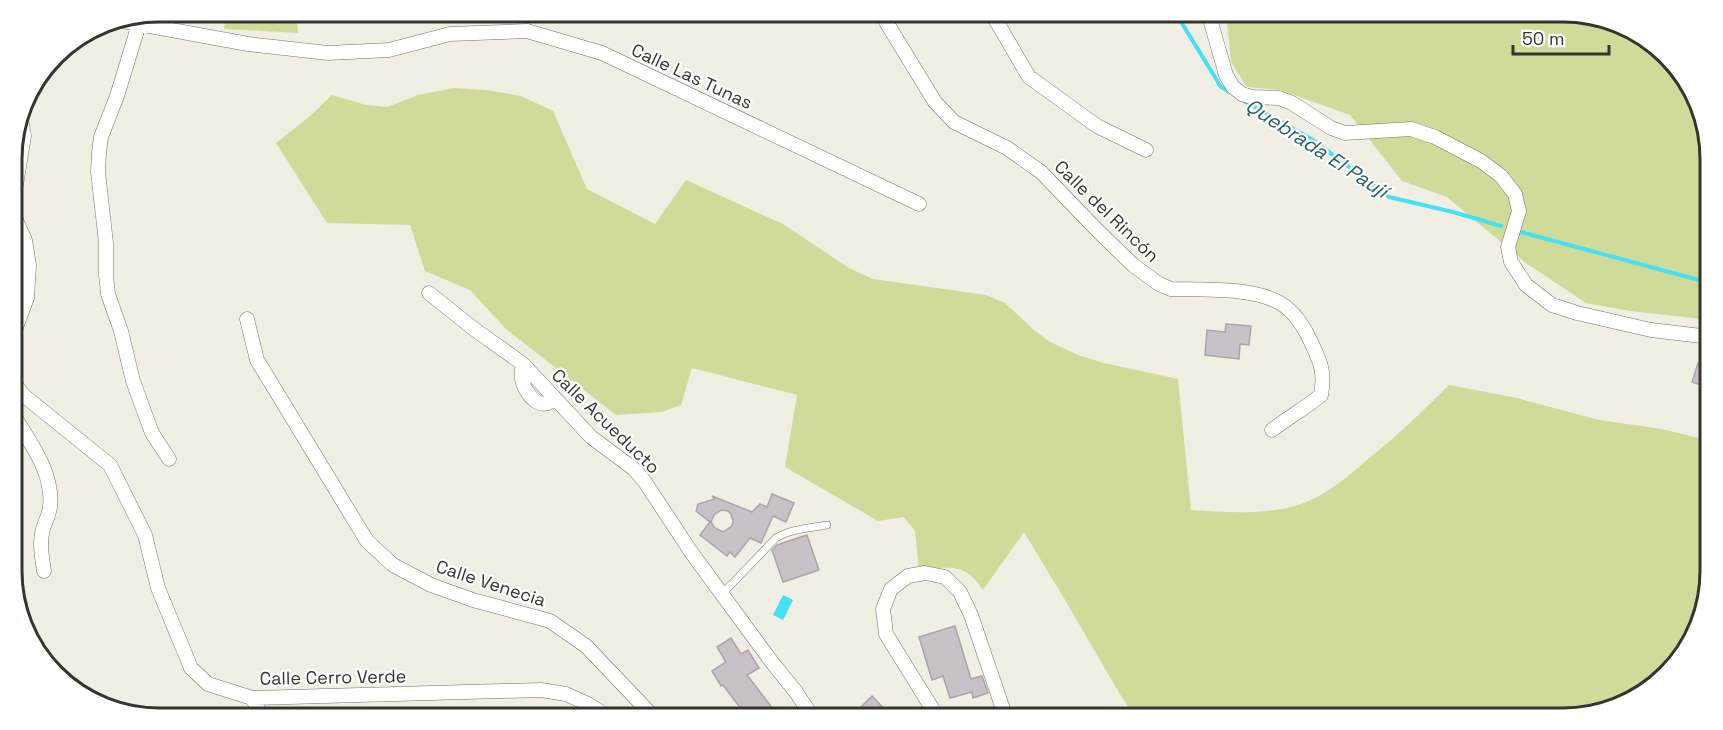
<svg xmlns="http://www.w3.org/2000/svg" width="1723" height="730" font-family="'Space Grotesk',sans-serif">
<style>
.green{fill:#d0db9a}
.water{fill:#45e0f3}
.lines{fill:none;stroke-linecap:round;stroke-linejoin:round}
.stream{stroke:#45e0f3;stroke-width:4}
.building{fill:#cac1c8;stroke:#aca4aa;stroke-width:1.5;fill-rule:evenodd}
.service-casing{stroke:#75736a;stroke-width:8}
.minor-casing{stroke:#75736a;stroke-width:15}
.service{stroke:#fff;stroke-width:7}
.minor{stroke:#fff;stroke-width:14}
.labels{text-anchor:middle;dominant-baseline:central;stroke-width:4.5;stroke-linejoin:round;paint-order:stroke}
.street-label{font-size:18px;fill:#353430;stroke:#fff}
.water-label{font-size:20px;font-style:italic;fill:#246169;stroke:#fff}
.rim{fill:none;stroke:#353430;stroke-width:3}
</style>
<rect width="100%" height="100%" fill="#f1eee4"/>
<path class="green" d="M 226,12 L 289,12 L 289,16 L 297,20 L 298,33 L 224,29 Z
M 1226,12 L 1311,12 L 1314,21 L 1365,22 L 1375,12 L 1563,12 L 1620,23 L 1680,69 L 1710,140 L 1710,320 L 1630,311 L 1586,303 L 1526,263 L 1447,197 L 1402,181 L 1350,115 L 1280,90 L 1247,87 L 1231,62 Z
M 453,88 L 487,90 L 521,96 L 553,111 L 587,189 L 655,224 L 686,180 L 783,224 L 849,268 L 873,279 L 986,295 L 1005,303 L 1034,330 L 1050,342 L 1078,355 L 1104,363 L 1178,379 L 1191,510 C 1224,512 1259,515 1291,507 C 1321,500 1346,478 1368,459 C 1397,436 1423,411 1449,385 L 1517,398 L 1599,420 L 1662,429 L 1711,441 L 1711,571 L 1700,627 L 1646,693 L 1573,718 L 1136,718 L 1121,696 L 1065,600 L 1024,532 L 983,590 C 964,561 949,568 919,570 L 915,531 L 904,517 L 878,521 L 785,467 L 797,395 L 692,368 L 681,405 L 662,412 L 616,415 L 506,329 L 470,290 L 425,271 L 410,225 L 327,223 L 276,143 L 309,117 L 332,95 L 366,105 L 387,107 L 418,95 Z"/>
<path class="water" d="M 783,595 L 793,600 L 783,620 L 773,615 Z"/>
<g class="lines">
<path class="stream" d="M 1175,12 L 1221,87 L 1230,92
M 1244,101 L 1313,140 L 1389,197 L 1453,212 L 1501,226
M 1521,232 L 1710,283"/>
</g>
<path class="building" d="M 1226,324 L 1251,326 L 1249,345 L 1240,344 L 1239,359 L 1205,355 L 1207,330 L 1225,332 Z
M 1698,363 L 1710,367 L 1710,388 L 1692,382 Z
M 772,494 L 794,503 L 786,522 L 773,516 L 761,543 L 750,538 L 735,557 L 730,552 L 727,556 L 700,535 L 710,522 L 696,511 L 698,504 L 715,499 L 712,496 L 752,512 L 760,504 L 767,507 ZM 721,510 L 728,511 L 731,514 L 733,521 L 732,526 L 723,532 L 715,528 L 711,522 L 714,515 Z
M 807,535 L 819,570 L 783,582 L 772,550 L 777,545 Z
M 955,626 L 971,679 L 982,676 L 988,693 L 973,698 L 972,692 L 950,698 L 943,676 L 932,680 L 919,637 Z
M 731,638 L 741,654 L 748,650 L 759,668 L 747,675 L 780,718 L 748,718 L 723,685 L 721,686 L 712,671 L 726,662 L 717,647 Z
M 872,696 L 893,718 L 860,718 L 855,713 Z"/>
<g class="lines">
<defs>
<path id="service" d="M 721,595 L 776,538 C 791,529 810,528 827,525"/>
<path id="minor" d="M 880,12 L 935,102 L 954,122 L 1007,148 L 1041,172 L 1097,230 L 1133,265 L 1159,284 L 1171,289 C 1204,290 1252,287 1280,303 C 1294,311 1305,328 1311,342 C 1321,363 1325,372 1321,395 C 1305,408 1288,418 1272,430
M 991,12 L 1029,77 L 1097,126 L 1146,150
M 1208,12 L 1226,75 L 1233,87 L 1242,94 L 1252,97 L 1279,98 L 1292,103 L 1331,128 L 1345,133 L 1411,129 L 1435,137 L 1481,161 L 1501,176 L 1515,194 L 1519,211 L 1508,247 L 1511,262 L 1526,285 L 1552,305 L 1577,313 L 1651,330 L 1710,337
M 117,20 L 248,44 L 328,53 L 389,50 L 450,34 L 527,31 L 602,53 L 919,204
M 139,24 L 117,96 L 101,137 L 99,153 L 98,172 L 106,243 L 106,275 L 108,294 L 121,331 L 133,381 L 152,433 L 169,459
M 12,209 L 24,136 L 21,119
M 12,212 L 25,240 L 29,265 L 27,298 L 13,335
M 429,293 L 474,329 L 523,364 L 591,437 L 634,469 L 645,482 L 691,552 L 771,661 L 796,692 L 813,718
M 247,319 L 257,360 L 367,541 L 393,565 L 431,585 L 473,600 L 550,621 L 586,646 L 648,711 L 651,718
M 523,364 C 522,369 521,374 522,379 C 524,393 542,415 554,397
M 13,381 L 23,395 L 110,465 L 145,535 L 158,588 L 191,668 L 208,684 L 252,698 L 541,690 L 566,694 L 588,704 L 610,718
M 13,414 C 29,442 54,472 50,507 C 49,515 45,522 43,529 C 39,543 42,557 44,571
M 252,698 L 263,718
M 938,718 L 886,634 L 883,609 L 891,589 L 908,576 L 925,573 L 945,577 L 960,592 L 971,615 L 1006,718"/>
</defs>
<use href="#service" class="service-casing"/>
<use href="#minor" class="minor-casing"/>
<use href="#service" class="service"/>
<use href="#minor" class="minor"/>
</g>
<g class="labels">
<g class="street-label">
<text transform="translate(692 76) rotate(25)">Calle Las Tunas</text>
<text transform="translate(1107 211) rotate(44)">Calle del Rincón</text>
<text transform="translate(606 421) rotate(44)">Calle Acueducto</text>
<text transform="translate(491 583) rotate(18)">Calle Venecia</text>
<text transform="translate(333 677) rotate(-1)">Calle Cerro Verde</text>
</g>
<g class="water-label">
<text transform="translate(1317 148) rotate(33)">Quebrada El Paují</text>
</g>
</g>
<path d="M0 0H1723V730H0ZM159 22H1563A137 137 0 0 1 1700 159V571A137 137 0 0 1 1563 708H159A137 137 0 0 1 22 571V159A137 137 0 0 1 159 22Z" fill="#fff" fill-rule="evenodd"/>
<path class="rim" d="M159 22H1563A137 137 0 0 1 1700 159V571A137 137 0 0 1 1563 708H159A137 137 0 0 1 22 571V159A137 137 0 0 1 159 22Z"/>
<path d="M1513 45v9h96v-9" fill="none" stroke="#353430" stroke-width="3"/>
<text x="1522" y="45" font-size="18" fill="#353430" stroke="#ffffff" stroke-width="4.5" paint-order="stroke">50 m</text>
</svg>
